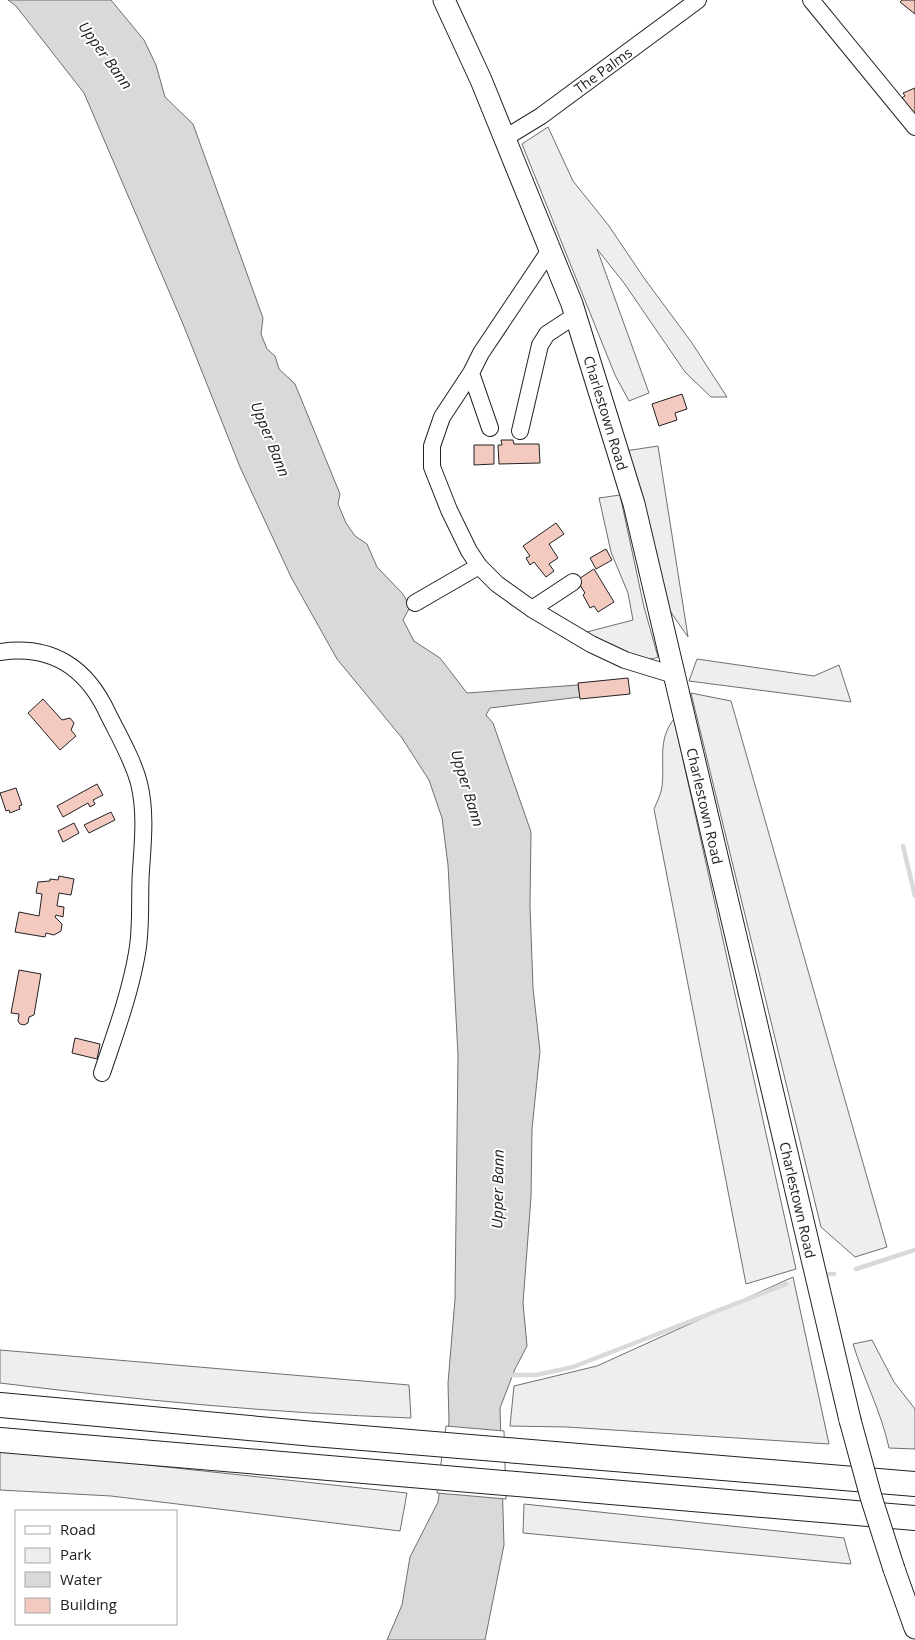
<svg xmlns="http://www.w3.org/2000/svg" width="915" height="1640" font-family="'Open Sans',sans-serif">
<style>
.green{fill:#eee;stroke:#6f6f6f}
.water{fill:#d9d9d9;stroke:#6f6f6f}
.pier{fill:#fff;stroke:#6f6f6f}
.lines{fill:none;stroke-linecap:round;stroke-linejoin:round}
.stream{stroke:#d9d9d9;stroke-width:4.5}
.building{fill:#f3c9c0;stroke:#222}
.minor-casing{stroke:#222;stroke-width:18}
.major-casing{stroke:#222;stroke-width:23}
.highway-casing{stroke:#222;stroke-width:26}
.minor{stroke:#fff;stroke-width:16}
.major{stroke:#fff;stroke-width:21}
.highway{stroke:#fff;stroke-width:24}
.major-bridge-casing{stroke:#222;stroke-width:23;stroke-linecap:butt}
.major-bridge{stroke:#fff;stroke-width:21}
.labels{text-anchor:middle;dominant-baseline:central;stroke-width:4;stroke-linejoin:round;paint-order:stroke}
.street-label{font-size:14px;fill:#222;stroke:#fff}
.water-label{font-size:15px;font-style:italic;fill:#222;stroke:#fff}
</style>
<rect width="100%" height="100%" fill="#fff"/>
<path class="green" d="M 548,127 L 573,181 L 609,226 L 644,278 L 692,343 L 727,397 L 711,397 L 685,372 L 624,283 L 597,249 L 649,393 L 629,401 L 615,375 L 522,144 Z
M 658,446 L 688,637 L 668,608 L 625,451 Z
M 620,495 L 644,607 L 658,657 C 641,666 600,641 583,633 L 633,620 L 628,593 L 611,552 L 599,498 Z
M 697,659 L 814,676 L 839,665 L 851,702 L 689,681 Z
M 691,693 L 731,701 L 887,1247 L 855,1257 L 821,1227 Z
M 674,719 L 796,1269 L 746,1284 L 654,809 C 657,802 661,794 662,787 C 665,762 657,740 674,719 Z
M 793,1277 L 829,1444 L 567,1427 L 510,1426 L 514,1386 L 597,1366 Z
M 872,1340 L 894,1382 L 915,1409 L 915,1449 L 889,1448 C 881,1411 864,1380 853,1344 Z
M 0,1350 L 409,1385 L 411,1418 C 273,1413 137,1400 0,1383 Z
M 0,1449 L 407,1493 L 400,1531 L 111,1496 L 0,1490 Z
M 524,1504 L 844,1538 L 851,1564 L 523,1533 Z"/>
<path class="water" d="M 8,0 L 111,0 L 144,40 L 156,65 L 165,97 L 193,124 L 263,318 L 261,334 L 267,349 L 275,356 L 279,369 L 295,384 L 340,494 L 338,504 L 346,523 L 355,536 L 367,544 L 377,567 L 403,594 L 410,607 L 403,620 L 414,641 L 440,658 L 467,693 L 578,685 L 580,697 L 490,708 L 486,715 L 493,723 L 531,832 L 530,906 L 533,988 L 540,1051 L 532,1129 L 531,1197 L 523,1303 L 527,1346 L 515,1369 L 500,1408 L 504,1545 L 485,1640 L 387,1640 L 402,1605 L 410,1557 L 438,1502 L 449,1422 L 448,1383 L 455,1299 L 458,1055 L 448,865 L 442,818 L 429,780 L 402,738 L 337,659 L 291,577 L 240,467 L 183,324 L 84,93 L 16,6 Z"/>
<path class="pier" d="M 446,1426 L 504,1431 L 506,1499 L 437,1493 Z"/>
<g class="lines">
<path class="stream" d="M 903,846 L 915,896
M 856,1269 L 915,1250
M 829,1274 L 834,1274
M 506,1375 L 536,1375 L 573,1367 L 786,1284"/>
</g>
<path class="building" d="M 902,0 L 915,0 L 915,14 L 900,2 Z
M 915,88 L 915,115 L 900,99 L 905,96 L 903,93 Z
M 682,394 L 687,409 L 675,413 L 677,420 L 659,426 L 652,404 Z
M 501,440 L 513,440 L 514,444 L 539,444 L 540,463 L 499,464 L 498,445 L 502,445 Z
M 474,445 L 494,445 L 494,464 L 474,465 Z
M 556,523 L 564,534 L 549,544 L 558,558 L 549,564 L 554,571 L 546,577 L 534,562 L 530,565 L 526,558 L 530,556 L 523,546 Z
M 606,549 L 612,560 L 596,569 L 590,558 Z
M 594,569 L 614,602 L 598,612 L 594,606 L 590,608 L 583,595 L 585,593 L 577,580 Z
M 628,678 L 630,694 L 580,699 L 578,683 Z
M 43,699 L 62,720 L 70,718 L 74,723 L 71,730 L 76,736 L 60,750 L 28,713 Z
M 97,784 L 103,795 L 93,800 L 95,804 L 90,807 L 88,803 L 63,817 L 57,806 Z
M 16,788 L 22,805 L 19,806 L 20,809 L 10,813 L 9,810 L 6,811 L 0,793 Z
M 111,812 L 115,820 L 89,833 L 84,825 Z
M 74,823 L 79,833 L 63,842 L 58,831 Z
M 59,876 L 74,879 L 71,895 L 59,893 L 57,906 L 64,907 L 63,917 L 56,915 L 55,917 L 62,924 L 61,931 L 54,935 L 46,933 L 45,937 L 15,932 L 19,912 L 39,916 L 42,894 L 36,893 L 38,882 L 50,881 L 50,879 L 58,880 Z
M 19,970 L 41,974 L 34,1015 L 29,1017 L 28,1023 L 24,1025 L 20,1024 L 18,1021 L 19,1014 L 11,1013 Z
M 75,1038 L 100,1044 L 97,1059 L 72,1053 Z"/>
<g class="lines">
<defs>
<path id="minor" d="M 811,0 L 915,127
M 505,138 L 541,116 L 698,0
M 550,250 L 481,353 L 471,373 L 442,417 L 432,446 L 432,467 L 449,510 L 469,551 L 479,566 L 497,584 L 532,609 L 591,644 L 625,660 L 674,675
M 471,373 L 490,428
M 520,431 L 540,345 L 547,334 L 576,315
M 415,603 L 479,566
M 532,609 L 573,582
M 0,652 C 52,644 87,668 108,714 C 119,736 133,760 139,783 C 146,812 143,841 141,870 C 139,898 142,926 137,953 C 130,994 115,1034 102,1073"/>
<path id="major" d="M 444,0 L 481,80 L 572,304 L 634,504 L 850,1420
M 894,1569 L 915,1628"/>
<path id="highway" d="M 0,1405 L 314,1434 L 915,1484
M 0,1440 L 915,1518"/>
</defs>
<use href="#minor" class="minor-casing"/>
<use href="#major" class="major-casing"/>
<use href="#highway" class="highway-casing"/>
<use href="#minor" class="minor"/>
<use href="#major" class="major"/>
<use href="#highway" class="highway"/>
<defs>
<path id="major-bridge" d="M 850,1420 L 871,1497 L 894,1569"/>
</defs>
<use href="#major-bridge" class="major-bridge-casing"/>
<use href="#major-bridge" class="major-bridge"/>
</g>
<g class="labels">
<g class="street-label">
<text transform="translate(603 70) rotate(-36)">The Palms</text>
<text transform="translate(606 413) rotate(73)">Charlestown Road</text>
<text transform="translate(705 806) rotate(77)">Charlestown Road</text>
<text transform="translate(798 1200) rotate(77)">Charlestown Road</text>
</g>
<g class="water-label">
<text transform="translate(106 55) rotate(54)">Upper Bann</text>
<text transform="translate(271 439) rotate(68)">Upper Bann</text>
<text transform="translate(468 788) rotate(73)">Upper Bann</text>
<text transform="translate(497 1189) rotate(-89)">Upper Bann</text>
</g>
</g>
<rect x="15" y="1510" width="162" height="115" fill="#ffffff" stroke="#a7a7a7"/>
<rect x="25" y="1526" width="25" height="8" fill="#ffffff" stroke="#a7a7a7"/>
<text x="60" y="1535" font-size="15" fill="#222222">Road</text>
<rect x="25" y="1548" width="25" height="15" fill="#eeeeee" stroke="#a7a7a7"/>
<text x="60" y="1560" font-size="15" fill="#222222">Park</text>
<rect x="25" y="1572" width="25" height="15" fill="#d9d9d9" stroke="#a7a7a7"/>
<text x="60" y="1585" font-size="15" fill="#222222">Water</text>
<rect x="25" y="1598" width="25" height="15" fill="#f3c9c0" stroke="#a7a7a7"/>
<text x="60" y="1610" font-size="15" fill="#222222">Building</text>
</svg>
